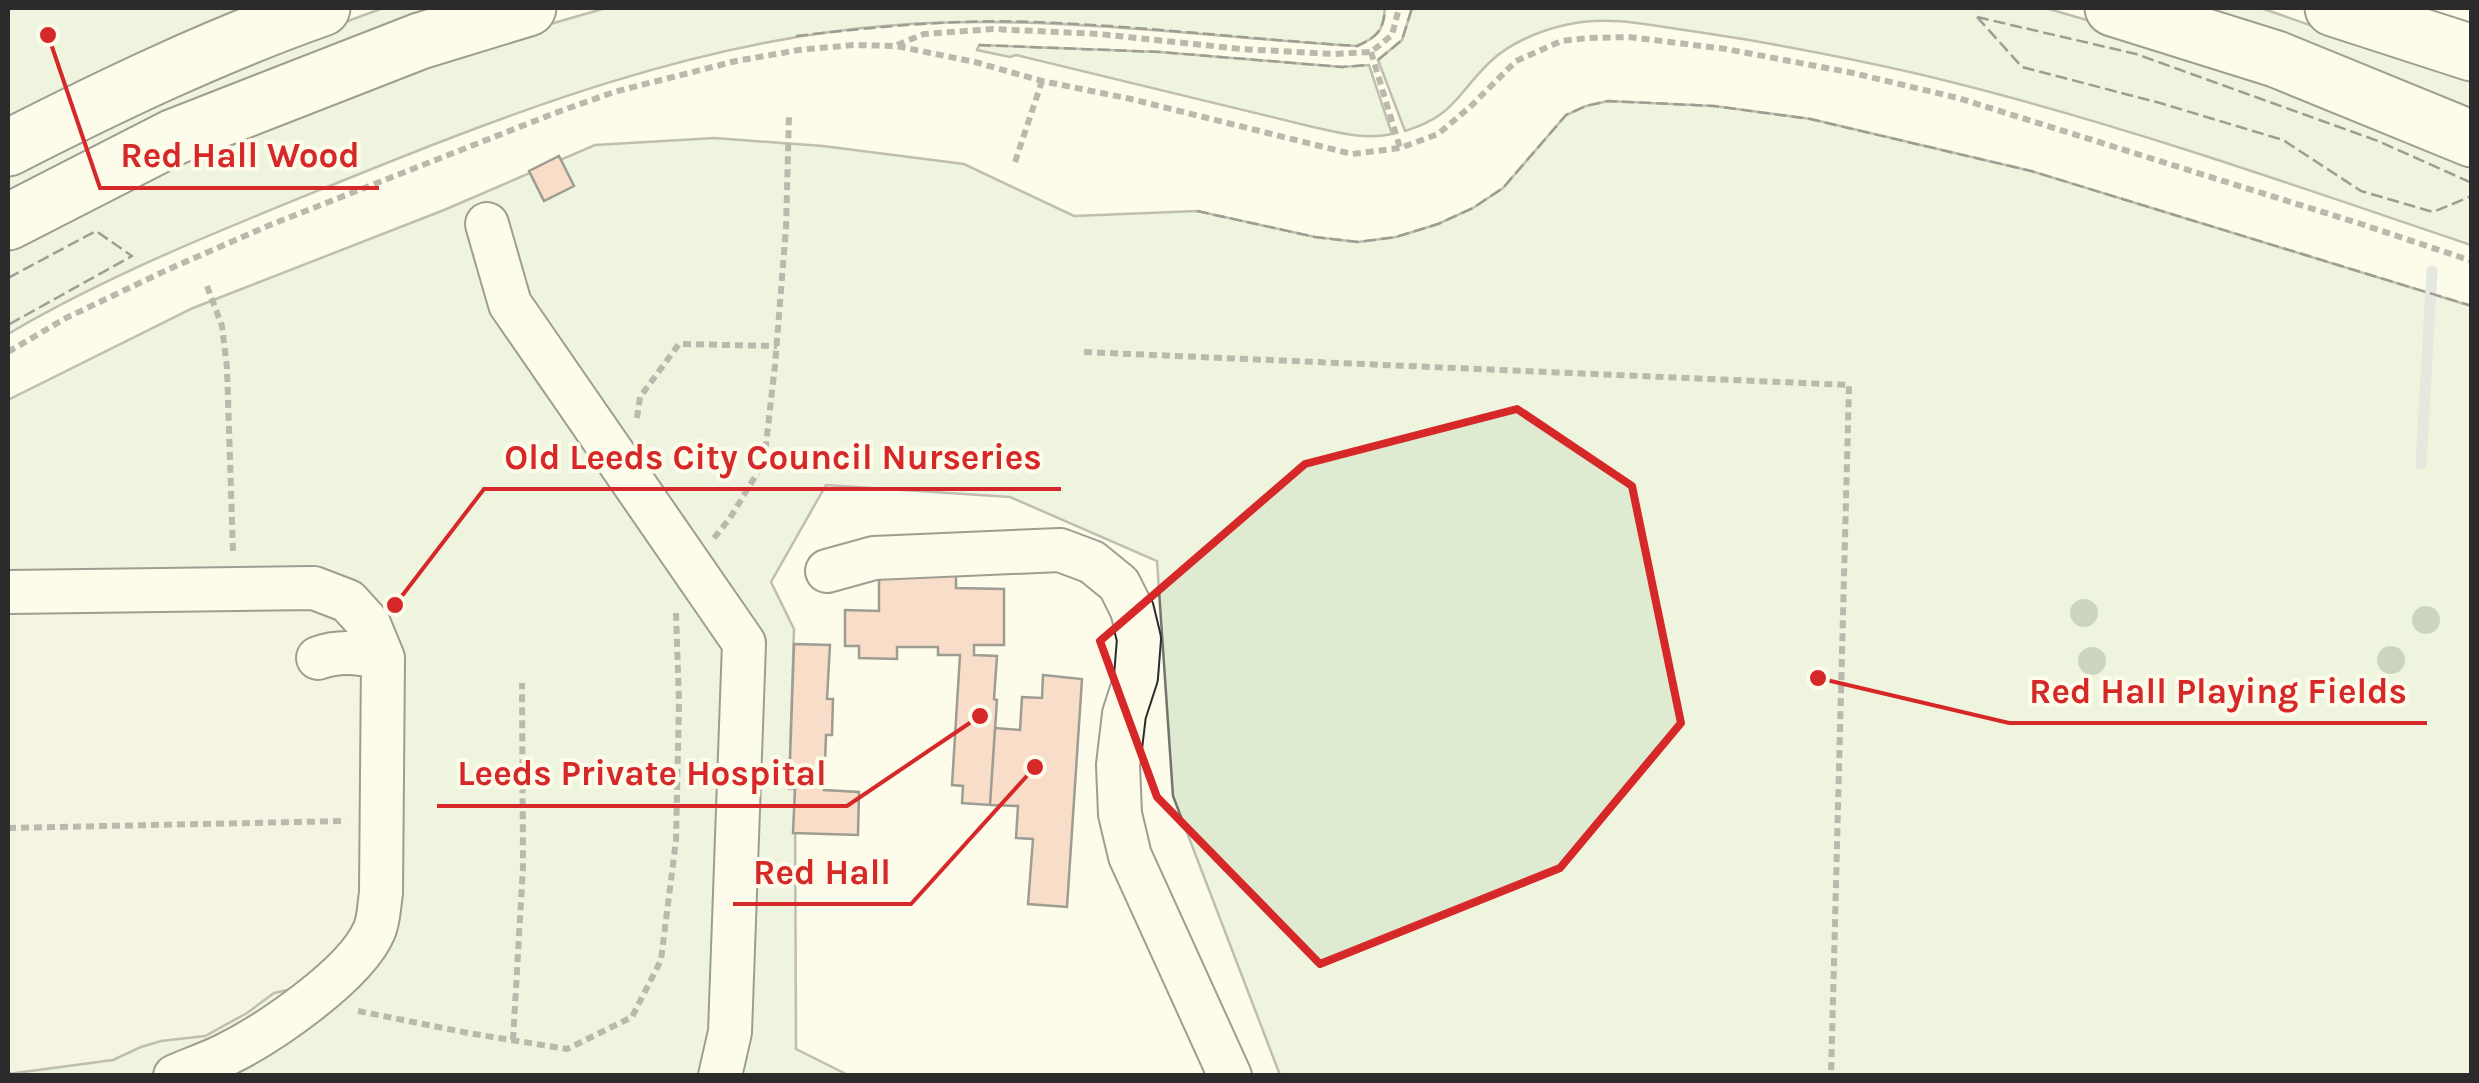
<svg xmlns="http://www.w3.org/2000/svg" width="2479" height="1083" font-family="Karla,sans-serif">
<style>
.green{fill:#deebd1;stroke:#74746e;stroke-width:2.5}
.parking{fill:#eceadb;stroke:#74746e;stroke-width:2.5}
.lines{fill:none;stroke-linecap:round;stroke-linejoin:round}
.stream{stroke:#c7d0d0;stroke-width:11}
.building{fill:#f2b8a0;stroke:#2b2b2b;stroke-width:2.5}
.minor-casing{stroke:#2b2b2b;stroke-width:46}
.highway-casing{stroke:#2b2b2b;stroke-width:59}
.path{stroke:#6a6964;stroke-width:6;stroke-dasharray:8 5;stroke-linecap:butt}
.minor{stroke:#fdfbea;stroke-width:42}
.highway{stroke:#fdfbea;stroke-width:55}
.fence{stroke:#2b2b2b;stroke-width:2.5;stroke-dasharray:12 5;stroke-linecap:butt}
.tree{fill:#8ea78a}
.marked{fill:none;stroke:#d62828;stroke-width:8;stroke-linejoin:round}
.leader{fill:none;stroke:#d62828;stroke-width:4}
.callout-dot{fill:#d62828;stroke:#fdfbea;stroke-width:4}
.callout-label{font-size:35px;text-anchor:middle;font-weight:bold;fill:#d62828;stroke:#fdfbea;stroke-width:8;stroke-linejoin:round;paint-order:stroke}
</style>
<rect width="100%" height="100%" fill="#fdfbea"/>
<path class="green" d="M 8,8 L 262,8 L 8,123 Z
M 383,8 L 456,8 L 8,196 L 8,172 L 259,54 Z
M 606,8 L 1385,8 C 1383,32 1379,36 1357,46 C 1203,37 1050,14 896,25 C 701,39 517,110 337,183 C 226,228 112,273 8,334 L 8,247 L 187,157 L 484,43 Z
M 1412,8 L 2046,8 L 2185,49 L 2471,162 L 2471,245 C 2302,188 2133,128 1959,84 C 1893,67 1827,54 1760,42 C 1732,37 1705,33 1677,29 C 1640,23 1602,16 1565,25 C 1539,31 1510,43 1491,61 C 1456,94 1456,115 1405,131 L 1378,60 L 1402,40 Z
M 2194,8 L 2261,8 L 2384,51 L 2471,78 L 2471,115 Z
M 979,45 L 1160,52 L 1342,67 L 1369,65 L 1392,134 C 1365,140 1340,133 1313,127 L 1016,55 L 1010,57 L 977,50 Z
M 1608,101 L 1714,106 L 1811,119 L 2031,171 L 2471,306 L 2471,1075 L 1280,1075 L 1173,796 L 1157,561 L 1010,497 L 826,485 L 771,582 L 794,629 L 789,788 L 795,789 L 796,1049 L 848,1075 L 8,1076 L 8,400 L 193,308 L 444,210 L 595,145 L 715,138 L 823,146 L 964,164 L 1074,216 L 1197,211 L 1315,237 L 1358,242 L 1396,237 L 1438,224 L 1473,208 L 1503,188 L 1566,115 L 1586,106 Z"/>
<path class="parking" d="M 321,604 L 345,613 L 370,659 L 372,923 L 319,983 L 274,993 L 247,1013 L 205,1036 L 161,1041 L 141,1047 L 113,1060 L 8,1074 L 8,606 Z"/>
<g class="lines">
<path class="stream" d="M 2421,464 L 2432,271"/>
</g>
<path class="building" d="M 559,156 L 574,186 L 544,201 L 529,171 Z
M 879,572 L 956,573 L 956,588 L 1004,589 L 1004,645 L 974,645 L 974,655 L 997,656 L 994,699 L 997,700 L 990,805 L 962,803 L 963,786 L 952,785 L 960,655 L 938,655 L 938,647 L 897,647 L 897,659 L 859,658 L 859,646 L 845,646 L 845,610 L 879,611 Z
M 794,644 L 830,645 L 827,699 L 833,699 L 832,735 L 826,735 L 824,790 L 859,792 L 858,835 L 793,833 L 795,789 L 789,789 Z
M 1043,675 L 1082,679 L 1067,907 L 1028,904 L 1033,839 L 1016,838 L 1018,806 L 990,805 L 995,728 L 1020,730 L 1022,697 L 1042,698 Z"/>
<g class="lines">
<defs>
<path id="minor" d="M 487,224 L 510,304 L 744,643 L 730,1032 L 720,1076
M 827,571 L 874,558 L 1060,550 L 1092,562 L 1119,584 L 1132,610 L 1139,639 L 1136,677 L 1124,714 L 1118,765 L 1120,814 L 1130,856 L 1230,1076
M 8,592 L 314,588 L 348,601 L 369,624 L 383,658 L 381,893 C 379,905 379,921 374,931 C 355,975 268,1034 225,1055 C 209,1063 191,1069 175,1076
M 318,658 C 340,650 360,653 383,658"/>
<path id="highway" d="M 2113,8 L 2276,59 L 2472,139
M 2333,8 L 2472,53
M 8,148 C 110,96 214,46 322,8
M 8,222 L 174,137 L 420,41 L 528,8"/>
</defs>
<use href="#minor" class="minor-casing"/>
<use href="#highway" class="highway-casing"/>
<path class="path" d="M 897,45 L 924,34 L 993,29 L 1099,34 L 1241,49 L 1334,54 L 1371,52 L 1392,35 L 1399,8
M 1371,52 L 1400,148
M 1015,162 L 1042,81
M 207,286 L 222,326 L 227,368 L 233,552
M 8,352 L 66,318 L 169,269 L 270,225 L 555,113 L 614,92 L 736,61 L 799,50 L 853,45 L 896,46 L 975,62 L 1042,81 L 1131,99 L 1352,154 L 1400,148 L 1438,134 L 1470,107 L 1516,61 L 1561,41 L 1588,38 L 1629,37 L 1726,49 L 1853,73 L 1958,98 L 2361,224 L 2472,261
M 1084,352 L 1849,385 L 1831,1076
M 637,418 L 640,397 L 679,344 L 777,346
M 714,538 L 730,518 L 764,462 L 775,365 L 786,228 L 789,115
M 8,828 L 346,821
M 358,1011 L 468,1033 L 567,1049 L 632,1017 L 661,960 L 676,840 L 679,702 L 676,613
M 513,1040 L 523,867 L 522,683"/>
<use href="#minor" class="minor"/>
<use href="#highway" class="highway"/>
<path class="fence" d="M 1977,17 L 2022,67 L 2160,103 L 2283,140 L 2361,191 L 2433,212 L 2472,196
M 1977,17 L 2136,54 L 2378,141 L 2472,183
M 796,36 C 875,27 954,19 1034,22 C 1142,26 1249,39 1357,46 C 1377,37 1384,30 1385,8
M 979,45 L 1160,52 L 1342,67 L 1369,65
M 1378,60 L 1402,40 L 1412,8
M 1197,211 L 1315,237 L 1358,242 L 1396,237 L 1438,224 L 1473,208 L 1503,188 L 1566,115 L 1586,106 L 1608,101 L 1714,106 L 1810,119 L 2031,171 L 2472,306
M 8,278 L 96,231 L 132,256 L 8,325"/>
</g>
<g class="tree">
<circle cx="2084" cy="613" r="14"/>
<circle cx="2426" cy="620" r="14"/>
<circle cx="2391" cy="660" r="14"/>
<circle cx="2092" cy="661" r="14"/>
</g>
<path d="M0 0H2479V1083H0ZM 1517,409 L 1632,486 L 1681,723 L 1560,868 L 1320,964 L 1157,797 L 1100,641 L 1305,464 Z" fill="#fdfbea" fill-opacity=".55" fill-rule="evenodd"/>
<path class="marked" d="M 1517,409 L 1632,486 L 1681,723 L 1560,868 L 1320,964 L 1157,797 L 1100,641 L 1305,464 Z"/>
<path class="leader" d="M48 35L100 188H379M395 605L484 489H1061M1818 678L2009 723H2427M980 716L847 806H437M1035 767L911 904H733"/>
<g class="callout-dot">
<circle cx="48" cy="35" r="10"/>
<circle cx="395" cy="605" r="10"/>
<circle cx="1818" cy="678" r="10"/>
<circle cx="980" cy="716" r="10"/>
<circle cx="1035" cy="767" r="10"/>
</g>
<g class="callout-label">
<text x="240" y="167">Red Hall Wood</text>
<text x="773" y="469">Old Leeds City Council Nurseries</text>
<text x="2218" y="703">Red Hall Playing Fields</text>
<text x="642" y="785">Leeds Private Hospital</text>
<text x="822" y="884">Red Hall</text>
</g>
<rect width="2479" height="1083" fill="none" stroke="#2b2b2b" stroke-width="20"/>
</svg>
